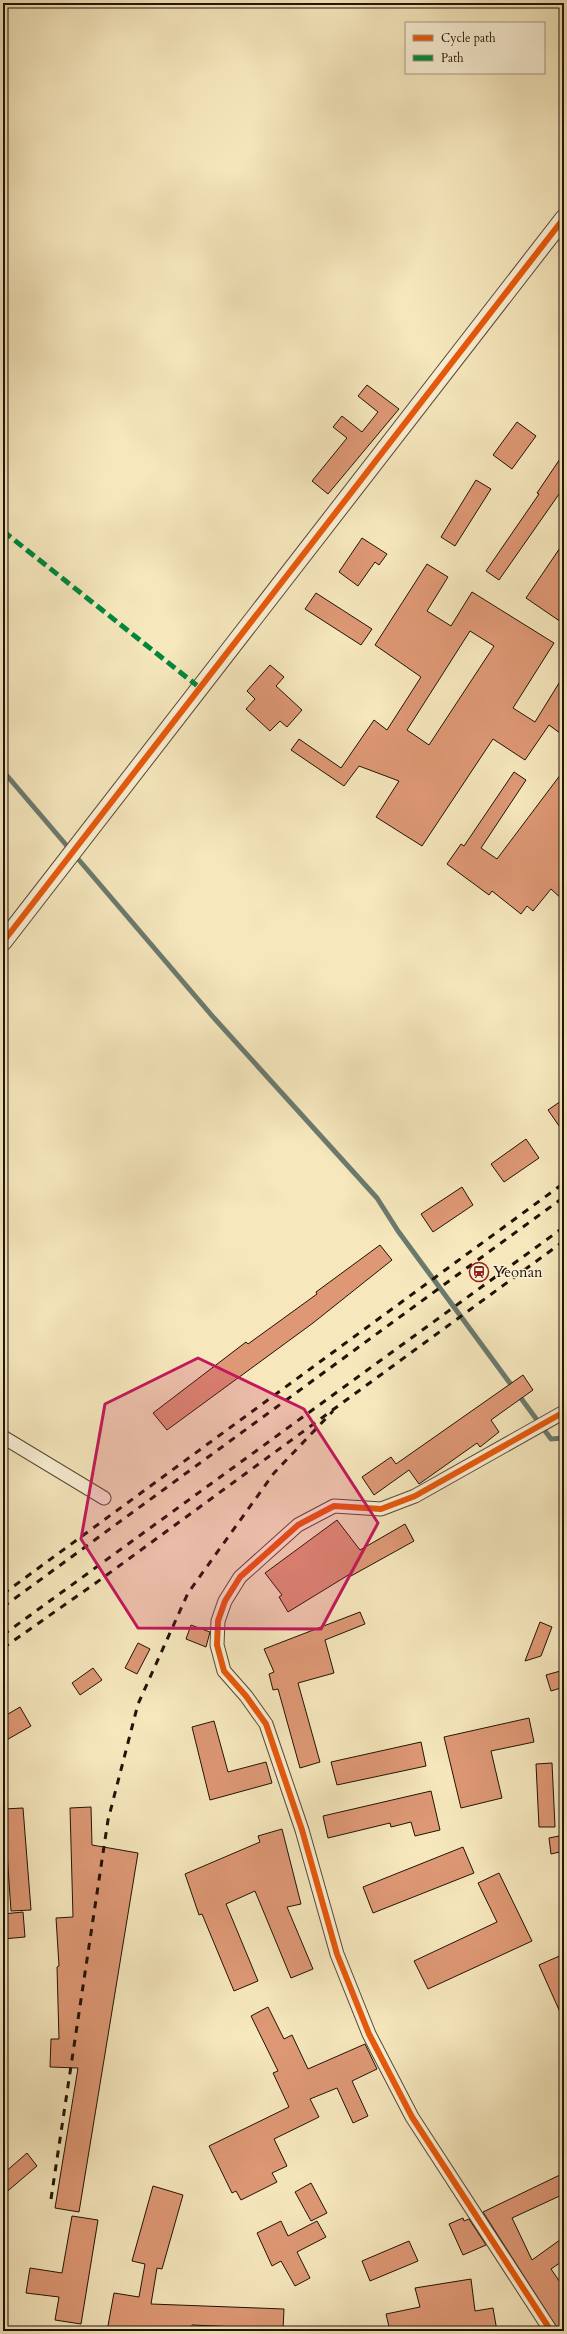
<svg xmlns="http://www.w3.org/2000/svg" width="567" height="2334" font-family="Cardo,serif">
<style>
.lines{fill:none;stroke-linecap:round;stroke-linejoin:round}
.stream{stroke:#6b7a6e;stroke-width:5}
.building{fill:#de9875;stroke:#211305;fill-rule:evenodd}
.minor-casing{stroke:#564833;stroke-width:15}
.tertiary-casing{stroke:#564833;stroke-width:19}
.minor{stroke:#f9efd4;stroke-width:13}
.tertiary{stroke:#f9efd4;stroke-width:17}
.rail{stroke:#211305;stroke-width:3;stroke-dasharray:7 7;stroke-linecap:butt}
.quiet{stroke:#00873e;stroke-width:5;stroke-dasharray:10 5;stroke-linecap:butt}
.cycleway-casing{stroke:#f9efd4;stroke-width:8}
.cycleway{stroke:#e8590c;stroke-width:6}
.marked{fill:#c2185b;fill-opacity:0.2;stroke:#c2185b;stroke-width:3;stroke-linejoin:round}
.labels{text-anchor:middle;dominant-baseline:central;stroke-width:3;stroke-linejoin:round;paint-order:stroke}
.poi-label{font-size:15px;fill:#211305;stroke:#f9efd4;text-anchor:start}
</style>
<rect width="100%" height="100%" fill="#f6e7bd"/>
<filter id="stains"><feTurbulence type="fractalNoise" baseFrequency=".005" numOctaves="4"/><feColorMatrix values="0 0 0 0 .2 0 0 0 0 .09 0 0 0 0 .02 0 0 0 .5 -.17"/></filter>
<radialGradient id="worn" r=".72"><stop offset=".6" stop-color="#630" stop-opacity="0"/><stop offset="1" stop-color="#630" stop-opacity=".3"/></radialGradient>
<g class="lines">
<path class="stream" d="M 3,771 L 214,1018 L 377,1198 L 398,1231 L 551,1439 L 564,1438"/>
</g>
<path class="building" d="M 367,385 L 399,409 L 328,494 L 312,481 L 347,438 L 333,427 L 342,416 L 362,432 L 378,412 L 358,396 Z
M 517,422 L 536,436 L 512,469 L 493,455 Z
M 564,453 L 564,487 L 499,580 L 486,571 L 539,494 L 537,493 Z
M 476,480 L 491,489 L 455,546 L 441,537 Z
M 362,538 L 387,554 L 379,565 L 375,562 L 358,586 L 339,572 Z
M 564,542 L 564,624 L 526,598 Z
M 427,564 L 448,577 L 427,611 L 451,626 L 472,592 L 554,643 L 513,708 L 535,722 L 564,675 L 564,736 L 549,725 L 525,760 L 493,739 L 422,846 L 376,817 L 399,781 L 359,766 L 344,786 L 291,750 L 299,739 L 341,768 L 374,720 L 387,730 L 421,677 L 375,645 ZM 470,631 L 494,646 L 429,745 L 407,730 Z
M 316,593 L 372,629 L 361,645 L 305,609 Z
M 270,665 L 284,677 L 276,686 L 302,710 L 287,727 L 280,721 L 270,731 L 246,709 L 255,699 L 247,691 Z
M 564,770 L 564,901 L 551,889 L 533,911 L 527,906 L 521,914 L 492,891 L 489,895 L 447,864 L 461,844 L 464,846 L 514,772 L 526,780 L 481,848 L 497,859 Z
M 564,1099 L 564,1133 L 548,1110 Z
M 526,1139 L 539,1158 L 504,1182 L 491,1164 Z
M 462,1187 L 473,1205 L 433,1232 L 421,1214 Z
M 380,1245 L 392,1260 L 313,1323 L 167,1430 L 153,1413 L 246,1342 L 248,1344 L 317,1294 L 316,1292 Z
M 523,1375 L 533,1390 L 491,1420 L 499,1432 L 480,1447 L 477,1443 L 419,1484 L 409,1470 L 374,1495 L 362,1477 L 391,1457 L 396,1464 Z
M 337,1520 L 360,1550 L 405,1524 L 414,1541 L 351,1576 L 350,1574 L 288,1612 L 279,1597 L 282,1595 L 265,1573 Z
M 360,1612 L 365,1624 L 325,1640 L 334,1673 L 298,1683 L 320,1762 L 300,1768 L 278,1689 L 273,1690 L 269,1674 L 274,1672 L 264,1649 Z
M 540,1622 L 552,1627 L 541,1656 L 525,1661 Z
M 191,1625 L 210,1632 L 206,1647 L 186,1639 Z
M 138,1643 L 150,1649 L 137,1674 L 125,1668 Z
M 93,1668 L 102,1680 L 80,1695 L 72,1683 Z
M 564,1670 L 564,1687 L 551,1691 L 546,1675 Z
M 20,1707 L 31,1726 L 3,1742 L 3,1717 Z
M 529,1718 L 534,1742 L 491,1751 L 502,1798 L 461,1808 L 444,1737 Z
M 214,1721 L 228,1772 L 266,1762 L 272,1783 L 210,1800 L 192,1727 Z
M 421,1742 L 426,1766 L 337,1785 L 331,1762 Z
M 552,1763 L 555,1827 L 539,1827 L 536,1764 Z
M 431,1791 L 440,1830 L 415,1836 L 411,1822 L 391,1827 L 390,1823 L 328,1838 L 323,1816 Z
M 91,1807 L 92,1845 L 138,1853 L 79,2212 L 55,2208 L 78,2068 L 50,2067 L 51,2039 L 59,2039 L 57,1967 L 59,1966 L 56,1918 L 73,1917 L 70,1808 Z
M 23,1808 L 31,1910 L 11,1911 L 4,1809 Z
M 282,1829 L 301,1904 L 287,1907 L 313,1969 L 291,1978 L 255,1891 L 226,1904 L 258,1981 L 234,1991 L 202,1914 L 199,1915 L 185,1874 L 260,1842 L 258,1836 Z
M 564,1835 L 564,1851 L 551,1854 L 549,1838 Z
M 463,1847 L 474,1873 L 373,1913 L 363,1887 Z
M 499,1873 L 532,1941 L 428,1989 L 414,1961 L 497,1922 L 478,1883 Z
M 23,1912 L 25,1937 L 3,1939 L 3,1914 Z
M 564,1954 L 564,2021 L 539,1965 Z
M 268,2007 L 284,2039 L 292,2035 L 308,2069 L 365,2044 L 377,2069 L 352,2081 L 368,2116 L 353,2123 L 337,2088 L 310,2099 L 319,2117 L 274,2139 L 287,2166 L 272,2173 L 277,2182 L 241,2200 L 236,2191 L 232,2193 L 209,2146 L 289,2107 L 273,2073 L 278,2071 L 251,2016 Z
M 27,2153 L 37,2166 L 3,2195 L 3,2174 Z
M 564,2173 L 564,2194 L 512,2218 L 532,2260 L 564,2237 L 564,2260 L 551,2269 L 564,2288 L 564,2331 L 559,2331 L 483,2212 Z
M 311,2183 L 327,2213 L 311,2221 L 295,2192 Z
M 153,2186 L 183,2195 L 162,2269 L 157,2268 L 151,2304 L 284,2309 L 283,2329 L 192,2325 L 191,2331 L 107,2331 L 114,2293 L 139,2297 L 145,2264 L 132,2261 Z
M 72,2216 L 98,2220 L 81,2324 L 55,2320 L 59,2297 L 26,2293 L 30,2268 L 62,2273 Z
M 463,2218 L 464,2221 L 469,2219 L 486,2245 L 463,2255 L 449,2224 Z
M 281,2221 L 288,2236 L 317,2221 L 326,2237 L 297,2252 L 310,2278 L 295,2286 L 281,2261 L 272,2266 L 257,2233 Z
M 409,2241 L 418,2261 L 370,2281 L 362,2261 Z
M 471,2279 L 475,2311 L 493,2308 L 497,2331 L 390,2331 L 386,2314 L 420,2307 L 415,2288 Z"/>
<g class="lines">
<defs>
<path id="minor" d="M 3,1437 L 104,1498
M 551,2331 L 412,2117 L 369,2034 L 337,1954 L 302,1830 L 266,1724 L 246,1696 L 224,1671 L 217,1645 L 218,1621 L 225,1601 L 240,1577 L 298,1525 L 334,1506 L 381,1509 L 415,1496 L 564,1412"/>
<path id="tertiary" d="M 3,942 L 564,218"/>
</defs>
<use href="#minor" class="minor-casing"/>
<use href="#tertiary" class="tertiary-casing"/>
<use href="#minor" class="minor"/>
<use href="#tertiary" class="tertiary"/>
<path class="rail" d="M 3,1594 L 564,1183
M 3,1607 L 564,1197
M 3,1635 L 564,1227
M 3,1648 L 93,1585 L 564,1241
M 51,2199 L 108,1820 L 138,1704 L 188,1593 L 274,1473 L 333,1411"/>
<path class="quiet" d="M 3,531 L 200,688"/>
<defs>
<path id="cycleway" d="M 3,942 L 564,218
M 551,2331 L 412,2117 L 369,2034 L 337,1954 L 302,1830 L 266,1724 L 246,1696 L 224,1671 L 217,1645 L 218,1621 L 225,1601 L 240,1577 L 298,1525 L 334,1506 L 381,1509 L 415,1496 L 564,1412"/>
</defs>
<use href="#cycleway" class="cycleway-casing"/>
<use href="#cycleway" class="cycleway"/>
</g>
<path class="marked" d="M 198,1358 L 304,1409 L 378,1523 L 321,1629 L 138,1628 L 81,1539 L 105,1404 Z"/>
<defs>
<symbol id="station-ring" viewBox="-11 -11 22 22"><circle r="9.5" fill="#f9efd4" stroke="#8f2418" stroke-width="1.5"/><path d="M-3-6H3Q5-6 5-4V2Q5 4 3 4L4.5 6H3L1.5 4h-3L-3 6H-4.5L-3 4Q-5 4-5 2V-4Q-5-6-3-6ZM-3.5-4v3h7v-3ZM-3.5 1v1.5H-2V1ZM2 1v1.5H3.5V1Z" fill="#8f2418"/></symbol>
</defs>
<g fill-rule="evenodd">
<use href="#station-ring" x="468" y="1261" width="22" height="22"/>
</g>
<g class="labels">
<g class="poi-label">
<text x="493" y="1272">Yeonan</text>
</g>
</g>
<rect width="567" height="2334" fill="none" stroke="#f6e7bd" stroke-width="16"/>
<rect x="4" y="4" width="559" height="2326" fill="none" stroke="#211305" stroke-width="2"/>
<rect x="8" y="8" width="551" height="2318" fill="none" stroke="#211305"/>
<rect x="405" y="22" width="140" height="52" fill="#f9efd4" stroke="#a39781"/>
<rect x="413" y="35" width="20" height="6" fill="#e8590c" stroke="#a39781"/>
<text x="441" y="42" font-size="12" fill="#211305">Cycle path</text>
<rect x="413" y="55" width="20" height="6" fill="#00873e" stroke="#a39781"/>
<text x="441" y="62" font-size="12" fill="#211305">Path</text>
<rect width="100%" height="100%" filter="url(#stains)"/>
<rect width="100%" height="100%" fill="url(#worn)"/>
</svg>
